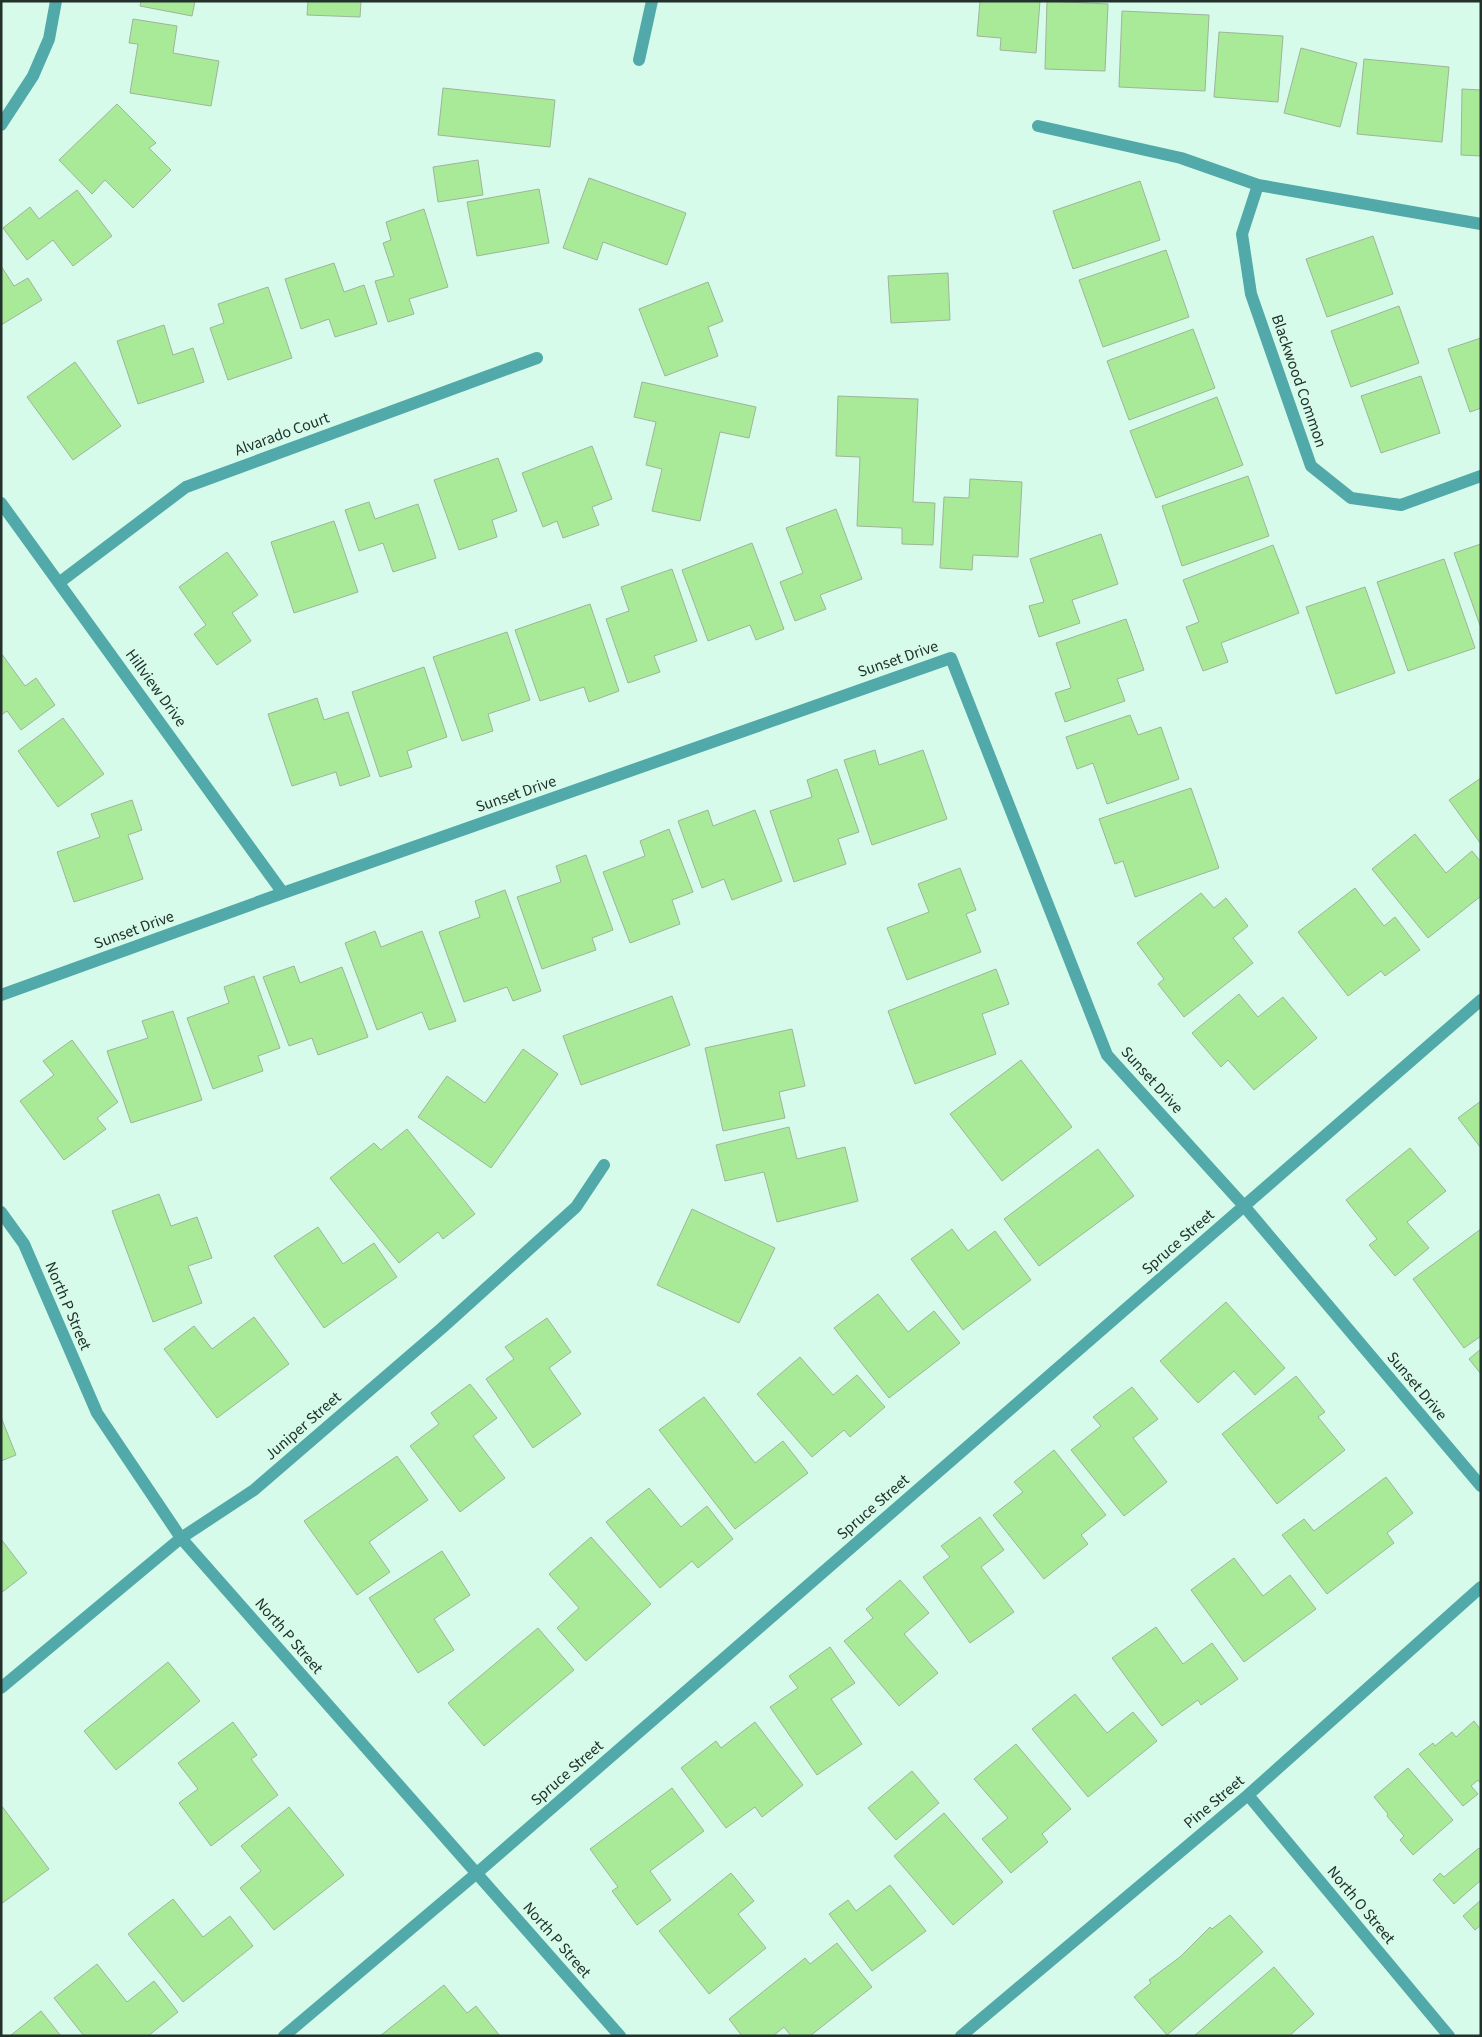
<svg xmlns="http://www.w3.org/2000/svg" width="1482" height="2037" font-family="'Source Sans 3',sans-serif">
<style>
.building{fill:#a9ea98;stroke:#9fb49a}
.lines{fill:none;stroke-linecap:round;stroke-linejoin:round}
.minor{stroke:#52a9a9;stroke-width:12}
.labels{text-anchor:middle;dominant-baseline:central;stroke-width:4;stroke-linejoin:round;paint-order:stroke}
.street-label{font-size:16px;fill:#22312b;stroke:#d6fbeb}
</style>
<rect width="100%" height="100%" fill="#d6fbeb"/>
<path class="building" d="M 141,1 L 195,1 L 192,16 L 140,6 Z
M 308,1 L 361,1 L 360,17 L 307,15 Z
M 980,1 L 1040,1 L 1036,53 L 1000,50 L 1001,38 L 977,36 Z
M 1047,1 L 1108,4 L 1105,71 L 1045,69 Z
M 1122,11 L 1209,15 L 1205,91 L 1119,87 Z
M 133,19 L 177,26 L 173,53 L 219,61 L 211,106 L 130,93 L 138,44 L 129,43 Z
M 1219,32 L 1283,36 L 1278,102 L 1214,97 Z
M 1301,48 L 1357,63 L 1340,127 L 1284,113 Z
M 1364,59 L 1449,67 L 1442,142 L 1357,134 Z
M 443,88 L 555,100 L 550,147 L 438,135 Z
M 1462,89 L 1481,90 L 1481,156 L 1461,155 Z
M 117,104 L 156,143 L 149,148 L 171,170 L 133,208 L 105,180 L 92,194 L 59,160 Z
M 478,160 L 483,195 L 438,202 L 433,167 Z
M 589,178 L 686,213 L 667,265 L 603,242 L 597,260 L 563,248 Z
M 1140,181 L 1160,240 L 1073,269 L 1053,211 Z
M 539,189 L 549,243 L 477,256 L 467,202 Z
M 77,190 L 112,236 L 73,266 L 53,240 L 27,260 L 3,228 L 30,207 L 39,219 Z
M 424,209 L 448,287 L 409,299 L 414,314 L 388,322 L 375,281 L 394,276 L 383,243 L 391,240 L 386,222 Z
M 1373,236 L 1393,294 L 1327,317 L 1306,259 Z
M 1166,250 L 1189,317 L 1103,347 L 1079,280 Z
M 334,263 L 344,292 L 364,285 L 377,324 L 335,337 L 329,319 L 301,329 L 285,279 Z
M 1,266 L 14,286 L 28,278 L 42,300 L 1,325 Z
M 948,273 L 950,320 L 891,323 L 888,276 Z
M 708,282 L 723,321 L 708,327 L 718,356 L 665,376 L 639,309 Z
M 268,287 L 292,358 L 228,380 L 210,328 L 224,323 L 218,304 Z
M 1399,306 L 1419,363 L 1351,387 L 1331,331 Z
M 164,325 L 173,355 L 193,348 L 204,382 L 138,404 L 117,341 Z
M 1193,329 L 1215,388 L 1129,420 L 1107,361 Z
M 1481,338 L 1481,408 L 1470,412 L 1448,349 Z
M 75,362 L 121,426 L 73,460 L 27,397 Z
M 1421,376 L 1440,433 L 1381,453 L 1361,396 Z
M 642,382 L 756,407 L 749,438 L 720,432 L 700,521 L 652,511 L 662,469 L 646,465 L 656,422 L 634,417 Z
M 838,396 L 918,399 L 913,502 L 935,503 L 933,545 L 902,544 L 902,528 L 857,526 L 860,457 L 836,456 Z
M 1217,397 L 1243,465 L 1156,498 L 1130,431 Z
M 592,446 L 612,499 L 592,507 L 599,525 L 563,538 L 557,521 L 543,527 L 522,473 Z
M 498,458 L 517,511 L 492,520 L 497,537 L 459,550 L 434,480 Z
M 1248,476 L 1269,536 L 1182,566 L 1162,506 Z
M 970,479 L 1022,482 L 1018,557 L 973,555 L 972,570 L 940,568 L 944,497 L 969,498 Z
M 369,502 L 375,519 L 418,504 L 436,558 L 393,572 L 383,543 L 359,551 L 345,510 Z
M 836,509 L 862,579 L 820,595 L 826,609 L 795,621 L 780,582 L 803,573 L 786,528 Z
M 334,521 L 358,592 L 294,613 L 271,542 Z
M 1101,534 L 1118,584 L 1072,600 L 1080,623 L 1039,637 L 1029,606 L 1044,602 L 1030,559 Z
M 752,543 L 784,629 L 756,640 L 750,625 L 708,641 L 682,570 Z
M 1481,544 L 1481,628 L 1454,553 Z
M 1273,545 L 1299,613 L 1221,643 L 1228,662 L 1203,671 L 1186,627 L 1199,622 L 1183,580 Z
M 227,552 L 258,595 L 232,613 L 251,641 L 217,665 L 194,634 L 206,625 L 179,587 Z
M 1444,559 L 1475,648 L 1408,671 L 1377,582 Z
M 672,569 L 697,641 L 654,656 L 660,672 L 628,683 L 606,619 L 629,611 L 621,587 Z
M 1365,587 L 1395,673 L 1336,694 L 1306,607 Z
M 590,604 L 619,691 L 589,702 L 584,687 L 540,701 L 515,630 Z
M 1126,619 L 1144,670 L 1117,679 L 1125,701 L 1065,722 L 1055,693 L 1071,688 L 1056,643 Z
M 507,632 L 530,700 L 488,714 L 493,731 L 462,741 L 433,657 Z
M 1,653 L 25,686 L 36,678 L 55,705 L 21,730 L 7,711 L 1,715 Z
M 424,667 L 447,737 L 407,751 L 412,767 L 380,777 L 352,692 Z
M 317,698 L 324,720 L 348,712 L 370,776 L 340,786 L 336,772 L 292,786 L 268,714 Z
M 1130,715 L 1138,735 L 1161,727 L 1179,779 L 1107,804 L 1093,763 L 1077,769 L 1066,737 Z
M 63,718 L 104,774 L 58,807 L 18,751 Z
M 875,750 L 879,765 L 923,750 L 947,819 L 872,845 L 844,760 Z
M 837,769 L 859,832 L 838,839 L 846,864 L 794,882 L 770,811 L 812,797 L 807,780 Z
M 1481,778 L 1481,844 L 1449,800 Z
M 1191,788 L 1219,868 L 1135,897 L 1123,861 L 1115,864 L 1099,819 Z
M 132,800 L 142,830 L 128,835 L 143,879 L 74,902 L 57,852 L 100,837 L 91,814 Z
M 708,810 L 713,826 L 755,810 L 782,881 L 732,900 L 724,879 L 702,888 L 678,821 Z
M 669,829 L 693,892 L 672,900 L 680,924 L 630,943 L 603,872 L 645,856 L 640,841 Z
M 1415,834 L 1446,873 L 1472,851 L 1481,862 L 1481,896 L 1428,938 L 1372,869 Z
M 586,855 L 613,930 L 592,938 L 596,950 L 542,969 L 517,897 L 561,882 L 556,866 Z
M 960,868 L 976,910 L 966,914 L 981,952 L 907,980 L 887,928 L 929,912 L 918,884 Z
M 1355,888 L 1384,926 L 1395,917 L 1420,950 L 1385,976 L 1381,971 L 1348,996 L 1298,932 Z
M 505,890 L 541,991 L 513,1001 L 507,987 L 464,1002 L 439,932 L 480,917 L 475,901 Z
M 1201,893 L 1214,908 L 1226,898 L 1248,926 L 1233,938 L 1253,963 L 1184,1017 L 1158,984 L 1164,979 L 1137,943 Z
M 375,931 L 381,947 L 422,931 L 456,1021 L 429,1030 L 422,1012 L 377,1030 L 345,943 Z
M 294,966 L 300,983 L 342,967 L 368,1037 L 318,1055 L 312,1038 L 289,1046 L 263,977 Z
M 996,969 L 1009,1004 L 982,1014 L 996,1054 L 915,1084 L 888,1011 Z
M 254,976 L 280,1048 L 258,1056 L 263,1071 L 213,1089 L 187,1018 L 229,1003 L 224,987 Z
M 1239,994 L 1258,1017 L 1283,997 L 1317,1038 L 1254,1090 L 1228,1060 L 1221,1067 L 1192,1033 Z
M 672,996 L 690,1045 L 581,1085 L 563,1036 Z
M 173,1011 L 202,1100 L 131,1123 L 107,1051 L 148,1038 L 142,1021 Z
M 792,1029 L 805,1086 L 779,1092 L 785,1118 L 723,1131 L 705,1048 Z
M 72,1040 L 118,1102 L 97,1118 L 106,1129 L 64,1160 L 20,1101 L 54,1075 L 43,1061 Z
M 523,1049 L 558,1074 L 491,1168 L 418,1117 L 447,1076 L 485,1103 Z
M 1021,1060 L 1072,1127 L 1002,1181 L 950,1114 Z
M 1481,1101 L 1481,1148 L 1458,1118 Z
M 789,1127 L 797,1159 L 845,1147 L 858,1201 L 777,1222 L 764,1172 L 725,1181 L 716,1145 Z
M 407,1129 L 475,1214 L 443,1239 L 438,1232 L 399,1263 L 330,1178 L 374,1143 L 381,1150 Z
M 1410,1148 L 1446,1191 L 1407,1222 L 1429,1248 L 1395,1276 L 1369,1245 L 1377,1239 L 1346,1200 Z
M 1098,1149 L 1134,1196 L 1039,1266 L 1004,1219 Z
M 159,1194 L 171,1226 L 197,1217 L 212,1258 L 188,1266 L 202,1303 L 153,1322 L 112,1211 Z
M 692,1209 L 775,1248 L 739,1323 L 657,1285 Z
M 318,1227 L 343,1264 L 374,1243 L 397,1277 L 324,1328 L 274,1256 Z
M 952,1229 L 968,1251 L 995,1231 L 1031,1280 L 963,1330 L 911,1259 Z
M 1481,1229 L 1481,1336 L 1464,1348 L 1413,1279 Z
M 878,1294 L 908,1332 L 934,1311 L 960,1343 L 889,1398 L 834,1328 Z
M 1226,1302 L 1285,1368 L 1255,1395 L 1234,1371 L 1198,1403 L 1160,1361 Z
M 254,1317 L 289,1364 L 217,1418 L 164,1349 L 194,1326 L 212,1349 Z
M 547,1318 L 571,1352 L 549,1368 L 581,1414 L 533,1448 L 486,1379 L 514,1359 L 505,1347 Z
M 1481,1349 L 1481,1374 L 1469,1359 Z
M 800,1357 L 833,1395 L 857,1375 L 885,1407 L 850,1437 L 844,1430 L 812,1457 L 757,1394 Z
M 1296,1376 L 1325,1412 L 1318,1417 L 1345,1450 L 1277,1504 L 1222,1434 Z
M 470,1384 L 497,1418 L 473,1436 L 505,1478 L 460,1512 L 410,1446 L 439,1424 L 431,1413 Z
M 1132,1387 L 1158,1419 L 1133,1438 L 1167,1482 L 1124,1516 L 1071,1450 L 1101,1426 L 1093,1417 Z
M 704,1397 L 755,1463 L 783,1441 L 808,1473 L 735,1529 L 659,1430 Z
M 1,1417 L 16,1455 L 1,1461 Z
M 1054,1450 L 1106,1515 L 1081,1535 L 1088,1544 L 1044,1579 L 993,1515 L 1023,1492 L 1014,1482 Z
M 397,1456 L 428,1500 L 369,1542 L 390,1572 L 357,1595 L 304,1521 Z
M 1386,1477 L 1413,1513 L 1387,1533 L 1394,1543 L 1327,1594 L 1282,1535 L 1304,1519 L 1314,1531 Z
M 649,1488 L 681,1527 L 707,1506 L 733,1539 L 698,1568 L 692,1561 L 660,1588 L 606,1522 Z
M 980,1517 L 1004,1550 L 981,1567 L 1014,1612 L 970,1643 L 923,1577 L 950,1557 L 941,1546 Z
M 591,1537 L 651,1604 L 586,1661 L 557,1628 L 579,1608 L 549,1574 Z
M 1,1539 L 27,1573 L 1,1593 Z
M 442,1551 L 470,1595 L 434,1619 L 454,1650 L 418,1673 L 369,1598 Z
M 1234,1558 L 1263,1596 L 1290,1575 L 1316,1609 L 1244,1662 L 1191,1590 Z
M 900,1580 L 929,1613 L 904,1634 L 938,1673 L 899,1706 L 844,1641 L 873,1618 L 866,1609 Z
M 1156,1627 L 1183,1664 L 1212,1643 L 1238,1679 L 1201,1705 L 1198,1700 L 1162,1726 L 1112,1658 Z
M 538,1628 L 574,1670 L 484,1746 L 448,1703 Z
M 830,1647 L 855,1683 L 831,1699 L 862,1744 L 817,1775 L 770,1707 L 798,1688 L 789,1676 Z
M 168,1662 L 200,1701 L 116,1770 L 84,1731 Z
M 1075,1694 L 1107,1733 L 1133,1712 L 1157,1741 L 1088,1797 L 1032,1729 Z
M 1474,1721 L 1481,1730 L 1481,1784 L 1478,1780 L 1471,1786 L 1478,1794 L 1463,1806 L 1419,1754 L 1433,1743 L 1435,1746 L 1452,1732 L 1456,1737 Z
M 233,1722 L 257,1755 L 251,1759 L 278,1795 L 211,1846 L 179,1803 L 198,1789 L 178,1763 Z
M 755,1722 L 803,1785 L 762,1817 L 755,1807 L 726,1828 L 681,1768 L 716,1741 L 721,1748 Z
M 1016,1744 L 1071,1809 L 1042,1834 L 1048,1842 L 1011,1873 L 982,1839 L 1008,1818 L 974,1779 Z
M 1408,1768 L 1453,1820 L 1413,1855 L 1400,1840 L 1404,1836 L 1387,1816 L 1388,1814 L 1374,1797 Z
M 912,1771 L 939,1803 L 896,1840 L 868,1808 Z
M 672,1788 L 704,1831 L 650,1871 L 671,1900 L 637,1925 L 612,1891 L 618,1887 L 590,1849 Z
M 1,1805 L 49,1869 L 1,1904 Z
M 289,1807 L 344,1875 L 274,1930 L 240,1888 L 261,1871 L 241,1846 Z
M 944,1813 L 1003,1882 L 953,1925 L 894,1856 Z
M 1479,1848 L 1481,1850 L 1481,1880 L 1454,1904 L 1433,1880 L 1440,1873 L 1444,1877 Z
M 731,1873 L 754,1901 L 738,1914 L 766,1948 L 709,1994 L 659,1931 Z
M 890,1885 L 926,1931 L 872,1971 L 829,1914 L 848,1900 L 856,1911 Z
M 173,1899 L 203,1937 L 230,1916 L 253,1946 L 183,2002 L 128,1934 Z
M 1481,1900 L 1481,1925 L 1475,1930 L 1463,1916 Z
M 1230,1915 L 1263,1952 L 1167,2035 L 1134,1997 L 1151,1983 L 1149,1980 L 1180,1957 L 1210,1927 L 1212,1929 Z
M 837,1943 L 872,1987 L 810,2036 L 791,2036 L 784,2027 L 773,2036 L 742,2036 L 729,2019 L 805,1958 L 810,1964 Z
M 97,1964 L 127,2002 L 154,1981 L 178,2012 L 148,2036 L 84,2036 L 54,1998 Z
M 1274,1967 L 1314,2014 L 1289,2036 L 1194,2036 Z
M 444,1985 L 467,2013 L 476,2006 L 500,2036 L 380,2036 Z
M 41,2011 L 61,2036 L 10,2036 Z"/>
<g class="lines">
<path class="minor" d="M 639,60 L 652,1
M 1,125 L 33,76 L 49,39 L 56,1
M 1038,126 L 1181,158 L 1258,185 L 1481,224
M 1258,185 L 1242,234 L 1251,294 L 1311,466 L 1351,498 L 1401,505 L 1481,476
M 1,503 L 283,893
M 60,582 L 186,487 L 537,358
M 1,995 L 283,893 L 951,658 L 1107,1055 L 1244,1206 L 1481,1486
M 1,1212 L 24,1244 L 97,1413 L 181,1538 L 620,2036
M 1,1688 L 181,1538 L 254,1490 L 442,1328 L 576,1207 L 604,1165
M 1248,1795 L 1449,2036
M 284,2036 L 477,1873 L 1481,1000
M 961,2036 L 1248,1795 L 1481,1587"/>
</g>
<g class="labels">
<g class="street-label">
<text transform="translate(1299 381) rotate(71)">Blackwood Common</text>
<text transform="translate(282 434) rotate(-20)">Alvarado Court</text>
<text transform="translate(898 659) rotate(-19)">Sunset Drive</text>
<text transform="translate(156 688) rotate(54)">Hillview Drive</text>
<text transform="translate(516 794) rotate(-19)">Sunset Drive</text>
<text transform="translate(134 930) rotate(-20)">Sunset Drive</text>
<text transform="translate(1152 1080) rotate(48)">Sunset Drive</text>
<text transform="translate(1178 1242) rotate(-41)">Spruce Street</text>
<text transform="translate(68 1306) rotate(67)">North P Street</text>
<text transform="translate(1417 1386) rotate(50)">Sunset Drive</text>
<text transform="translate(303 1426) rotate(-41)">Juniper Street</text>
<text transform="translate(873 1507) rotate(-41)">Spruce Street</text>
<text transform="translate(289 1636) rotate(49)">North P Street</text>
<text transform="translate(567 1773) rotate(-41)">Spruce Street</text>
<text transform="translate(1214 1802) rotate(-40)">Pine Street</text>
<text transform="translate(1361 1905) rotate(50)">North O Street</text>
<text transform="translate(557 1940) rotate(49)">North P Street</text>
</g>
</g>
<rect width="1482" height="2037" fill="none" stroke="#22312b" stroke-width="5"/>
</svg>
